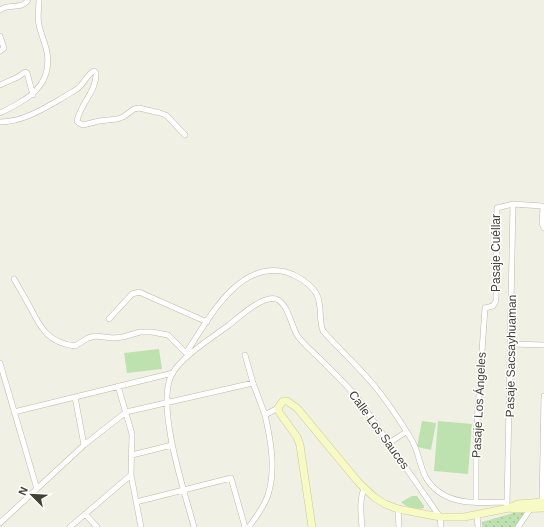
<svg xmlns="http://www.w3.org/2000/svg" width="544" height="527" font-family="Helvetica,sans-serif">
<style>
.park{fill:url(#park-dots)}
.garden{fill:#bde2af}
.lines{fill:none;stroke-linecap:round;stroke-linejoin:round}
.street-casing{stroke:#bbbaa8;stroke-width:6}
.secondary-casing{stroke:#caca94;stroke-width:8}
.street{stroke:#fff;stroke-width:5}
.secondary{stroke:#f8fac5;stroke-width:7}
.labels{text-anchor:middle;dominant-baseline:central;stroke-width:3;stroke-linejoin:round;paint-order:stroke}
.street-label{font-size:12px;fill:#424135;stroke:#fff}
</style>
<defs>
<pattern id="park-dots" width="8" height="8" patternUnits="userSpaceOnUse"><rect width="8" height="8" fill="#bde2af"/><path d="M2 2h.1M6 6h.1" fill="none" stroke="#a4c397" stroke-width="1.8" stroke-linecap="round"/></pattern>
</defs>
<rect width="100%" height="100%" fill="#f1f0e4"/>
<path class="park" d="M 520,511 L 525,512 L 516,527 L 482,527 L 482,522 Z"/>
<path class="garden" d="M 159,349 L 162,369 L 127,373 L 124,353 Z
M 422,421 L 436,423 L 431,450 L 417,447 Z
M 438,421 L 472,424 L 468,474 L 434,471 Z
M 412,496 L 417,496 L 424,506 L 424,508 C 417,510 407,507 402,503 L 401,502 Z"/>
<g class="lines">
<defs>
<path id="street" d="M 0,10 C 8,3 22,10 28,0
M 0,36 L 4,48 L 0,51
M 0,85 L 18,77 L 25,72 L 27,73 L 33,95
M 0,113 C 26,100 53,87 47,52 C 45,43 41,34 39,25 C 37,17 39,8 39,0
M 0,122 C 23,122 45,108 64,97 C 68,94 73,92 77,89 C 84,84 87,74 94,71 L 96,73 C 97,91 80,104 77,121 L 79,123 L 83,125 L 99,121 L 117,119 L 123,117 L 134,109 L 139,108 L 160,113 L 166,115 L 185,135
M 14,279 C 20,289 25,298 30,307 C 41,329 49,343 75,346 L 88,338 L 95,336 L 113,338 L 123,337 L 140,332 L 152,332 L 168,335 L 188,355
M 109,319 L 132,294 L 139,292 L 207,322
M 511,344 L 544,345
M 186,353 C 208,320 238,260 286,272 C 297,275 309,283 316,293 C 323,304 318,319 323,331 C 341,351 361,369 377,389 C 389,404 400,421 410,437 C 423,457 417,476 439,492 C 458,506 485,502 507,502
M 245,355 L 253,383 L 265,415
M 0,363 L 37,489
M 118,386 L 132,434 L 131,475 L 141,527
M 75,397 L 84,445
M 14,412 L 173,373
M 389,443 L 406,432
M 132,455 L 172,445
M 136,502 L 231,478 L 245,527
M 476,502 L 476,438 L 485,308 L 493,306 L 496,301 L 497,208 L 513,204 L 542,206 L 543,208 L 542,223 L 544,228
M 507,505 L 513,204
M 542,505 L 544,396
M 398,509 L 399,527
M 85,514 L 97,527
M 477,515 L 478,527
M 0,523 L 84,445 L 126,412 L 253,383
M 70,527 L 131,475
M 194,527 C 185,493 155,405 172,374 C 182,356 213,337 229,325 C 239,317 263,295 276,299 C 288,303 291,325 297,335 C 302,343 311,350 318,357 C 332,371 347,385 359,400 L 440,517 L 441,527
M 249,527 C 256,517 264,507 268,495 C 276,470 271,441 265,415 L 278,408
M 362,527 C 361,513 359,501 364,488
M 518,527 L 531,508"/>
<path id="secondary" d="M 509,508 L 517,509 L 544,508
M 312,527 L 300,445 L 297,437 L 279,412 L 278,408 L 283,401 L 287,401 L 297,408 L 359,483 L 374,497 L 385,504 L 398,509 L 440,517 L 464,517 L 509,508 L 518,504 L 544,502"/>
</defs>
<use href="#street" class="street-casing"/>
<use href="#secondary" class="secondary-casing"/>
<use href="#street" class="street"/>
<use href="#secondary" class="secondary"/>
</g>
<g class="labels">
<g class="street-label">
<text transform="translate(496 253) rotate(-90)">Pasaje Cuéllar</text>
<text transform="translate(511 356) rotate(-89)">Pasaje Sacsayhuaman</text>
<text transform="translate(479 405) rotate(-87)">Pasaje Los Ángeles</text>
<text transform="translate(379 430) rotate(54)">Calle Los Sauces</text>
</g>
</g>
<g transform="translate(32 495) rotate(294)" stroke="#ffffff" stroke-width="3" paint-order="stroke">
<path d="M0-3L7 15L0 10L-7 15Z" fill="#424135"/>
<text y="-6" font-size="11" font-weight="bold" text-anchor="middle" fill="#424135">N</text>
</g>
</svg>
